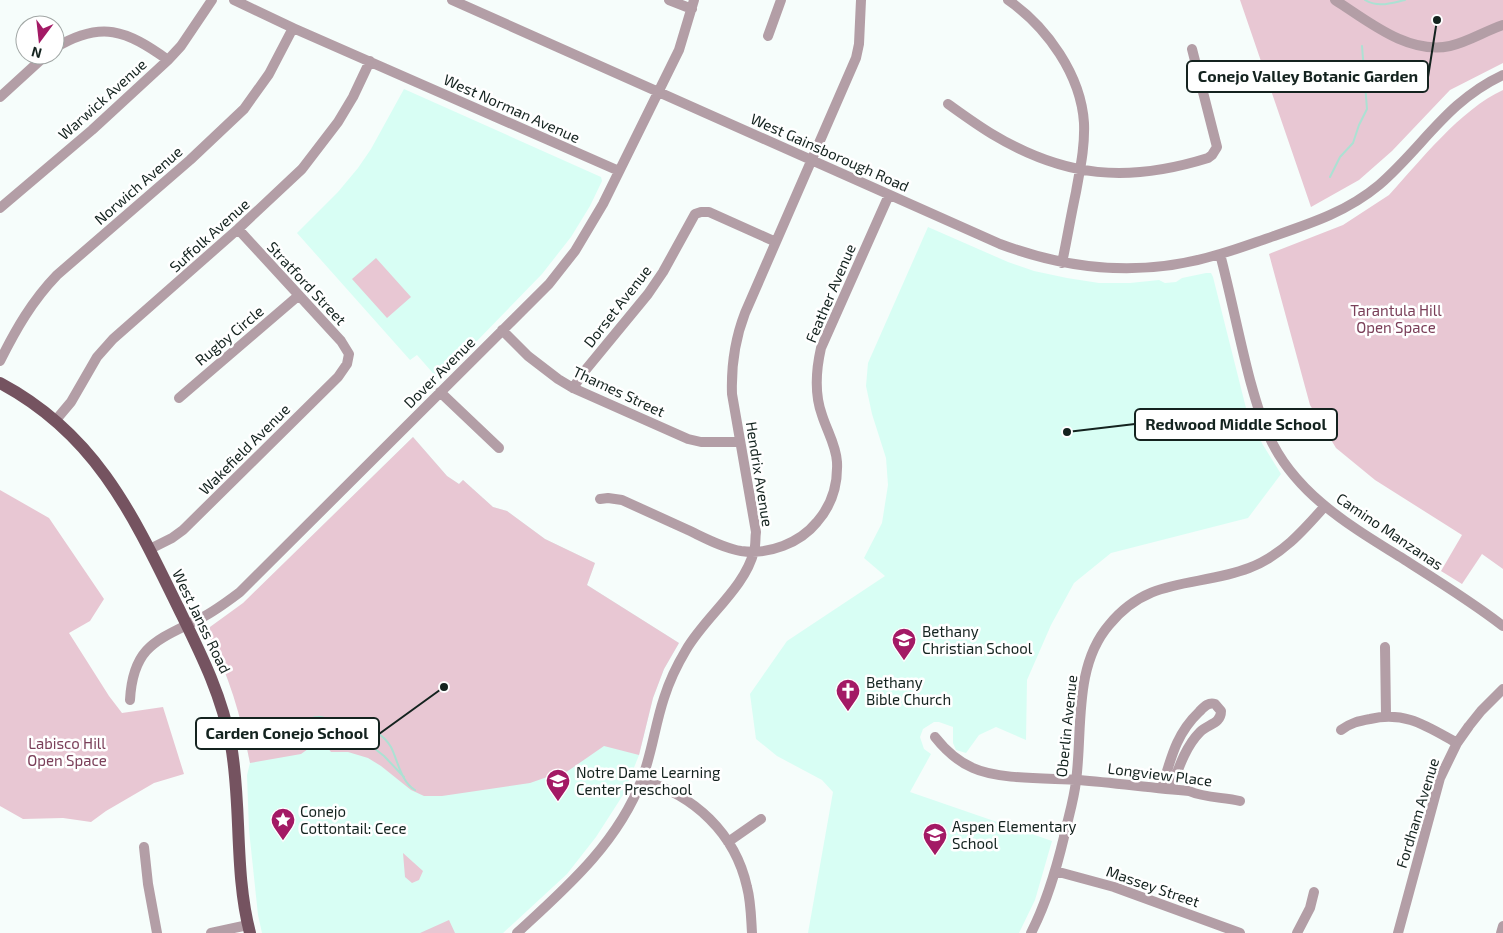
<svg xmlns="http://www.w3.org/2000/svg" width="1503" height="933" font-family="'Exo 2',sans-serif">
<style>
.built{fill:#d8fef4}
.green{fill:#e8c7d3}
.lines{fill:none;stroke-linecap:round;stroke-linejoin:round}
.stream{stroke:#ace1d3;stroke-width:2}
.minor{stroke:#b39ea6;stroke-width:10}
.major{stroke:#755360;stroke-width:12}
.labels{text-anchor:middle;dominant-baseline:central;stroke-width:5;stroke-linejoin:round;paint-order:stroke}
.street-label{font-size:15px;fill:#14231f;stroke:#fff}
.park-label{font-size:15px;fill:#7b405a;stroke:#fff}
.poi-label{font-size:15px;fill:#14231f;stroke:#fff;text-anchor:start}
.leader{fill:none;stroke:#14231f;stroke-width:2}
.callout-dot{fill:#14231f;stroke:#fff;stroke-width:2}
.callout{fill:#fff;stroke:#14231f;stroke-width:2}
.callout-label{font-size:16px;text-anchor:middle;font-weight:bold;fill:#14231f}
</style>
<rect width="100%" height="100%" fill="#f6fdfb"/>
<path class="built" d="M 404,89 L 601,177 L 602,181 L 590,206 L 571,237 L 542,274 L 439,380 L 417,355 L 410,360 L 297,233 L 338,192 L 358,168 L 371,149 Z
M 928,227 L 1008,262 L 1034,271 L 1067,278 L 1099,283 L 1130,283 L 1159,280 L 1165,283 L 1176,282 L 1182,278 L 1206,273 L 1211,273 L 1213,277 L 1249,420 L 1263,445 L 1281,474 L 1248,518 L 1111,553 L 1074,583 L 1051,625 L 1027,680 L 1026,740 L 996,727 L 979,735 L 966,753 L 956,750 L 953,743 L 953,727 L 939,722 L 934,722 L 923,729 L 920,737 L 924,749 L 931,754 L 910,792 L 1052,841 L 1035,900 L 1019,933 L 808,933 L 833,792 L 822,780 L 777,756 L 756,739 L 750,694 L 787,641 L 885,576 L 864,558 L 882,523 L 888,485 L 886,458 L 872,414 L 866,386 L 868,363 Z
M 413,437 L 447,476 L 459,484 L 463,480 L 493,507 L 507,511 L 545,539 L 595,563 L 587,585 L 679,643 L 664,669 L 653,698 L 639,755 L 623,795 L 596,837 L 567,874 L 503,933 L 262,933 L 258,915 L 249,830 L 247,775 L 250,763 L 237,704 L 216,649 L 207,632 L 210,627 L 243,604 L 261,586 Z"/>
<path class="green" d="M 1240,0 L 1503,0 L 1503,63 L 1450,90 L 1392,151 L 1359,180 L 1311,207 Z
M 1503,90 L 1503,569 L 1482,554 L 1462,584 L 1441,571 L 1462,535 L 1375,480 L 1336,448 L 1310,405 L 1269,254 L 1343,225 L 1389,195 C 1420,161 1461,109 1503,90 Z
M 376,258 L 411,297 L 387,318 L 352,279 Z
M 413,437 L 447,476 L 459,484 L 463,480 L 493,507 L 507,511 L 545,539 L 595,563 L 587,585 L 679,643 L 664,669 L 653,698 L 639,755 L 604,746 L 565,773 L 550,776 L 530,783 L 442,796 L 424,796 L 411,790 L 381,766 L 368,758 L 348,752 L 331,752 L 327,747 L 308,749 L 301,754 L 250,763 C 241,716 229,675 207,632 L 210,627 L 243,603 Z
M 0,490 L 49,518 L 104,599 L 90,621 L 69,633 L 109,696 L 122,713 L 163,707 L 184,774 L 154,783 L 106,811 L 91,822 L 63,818 L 23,819 L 0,806 Z
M 403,853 L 423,871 L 419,880 L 412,883 L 405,877 Z
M 449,920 L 455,933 L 420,933 Z"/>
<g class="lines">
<path class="stream" d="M 1365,0 C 1378,8 1391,3 1405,0
M 1330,177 L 1340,157 L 1353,143 L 1359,125 L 1367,109 L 1362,46
M 285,728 C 295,725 308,717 318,717 C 326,716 332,723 339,725 C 344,727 350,726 355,726 C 370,727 383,734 391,747 C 398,761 401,782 415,790
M 253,742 L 262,745 L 294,744 L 316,734 L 324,735 L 344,741 L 369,744 L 384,756 L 404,777"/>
<path class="minor" d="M 234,0 L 293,28 L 619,171
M 452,0 L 1000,244 C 1072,271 1146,277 1220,254 C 1238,249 1256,242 1274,236 C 1312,223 1348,211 1379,185 C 1423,147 1447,101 1503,75
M 669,0 L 692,9
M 1008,0 C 1047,27 1081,75 1084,123 C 1085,147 1080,169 1076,192 C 1071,215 1067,239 1062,263
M 1335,0 C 1368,21 1408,55 1450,46 C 1468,42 1485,31 1503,25
M 768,36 L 781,0
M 55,48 C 101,20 126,30 168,60
M 0,97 L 46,55
M 948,104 C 962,114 977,125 992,134 C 1065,178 1128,183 1208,158 L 1212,155 L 1217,147 L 1192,49
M 0,208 L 92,130 L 168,60 L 181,46 L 212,0
M 1220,254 C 1231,296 1239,338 1250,380 C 1255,398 1260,417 1268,434 C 1294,494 1352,527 1405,560 C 1438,581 1472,602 1503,626
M 502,330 L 528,356 L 558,379 L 573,388 L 688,439 L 701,442 L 739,442
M 0,361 C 16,329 32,301 57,275 L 190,160 L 244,109 L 269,74 L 293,28
M 573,388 L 583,373 L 648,294 L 663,272 L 695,214 L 701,212 L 709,212 L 776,242
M 440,392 L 499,448
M 179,398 L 298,296
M 55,421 L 71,402 L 97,357 L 113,339 L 238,229 L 302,169 L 338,122 L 353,97 L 370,61
M 600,499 L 608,498 L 622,500 C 644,510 666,520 688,530 C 705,538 723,548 741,551 C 769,555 800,543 817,522 C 832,505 838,485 837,462 C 836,445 827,431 822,415 C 814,393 816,370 821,348 L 889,195
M 150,549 L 172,538 L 183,530 L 338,377 L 347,364 L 349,354 L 341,341 L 238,229
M 1385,647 L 1386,715
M 130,700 C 133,645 158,640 201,618 C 215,611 228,601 240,592 L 549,284 L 575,251 L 603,204 L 679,50 L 694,0
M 1341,730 C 1350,723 1359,721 1370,719 C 1406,711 1426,726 1457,743
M 935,737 C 946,751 957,761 973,768 C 999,780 1050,778 1079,780 C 1116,783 1152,788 1189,791 C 1205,798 1223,797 1240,801
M 642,780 C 694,795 735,833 747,887 C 751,902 751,918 752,933
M 1162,788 C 1171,758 1176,734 1199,712 C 1204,707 1208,702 1215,704 L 1221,711 C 1221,724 1208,724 1200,732 C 1185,747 1178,770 1171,789
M 728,842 L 761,819
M 144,847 L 148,884 L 157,933
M 1055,871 L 1114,887 L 1240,933
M 211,933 L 248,925
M 517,933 C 566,888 618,843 642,779 C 652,753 655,725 664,698 C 669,682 677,665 686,650 C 705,617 745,588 754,551 C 756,545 755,538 756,532 L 732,394 C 731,365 735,339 745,313 L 856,58 L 859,44 L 861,0
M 1031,933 C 1047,902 1056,870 1064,837 C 1068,818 1074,800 1076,781 C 1083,730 1073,667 1109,625 C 1150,575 1197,588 1249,568 C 1281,556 1303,531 1325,506
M 1297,933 L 1310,908 L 1314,892
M 1398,933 L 1440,778 L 1457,743 L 1469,726 L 1481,711 L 1503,689
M 1501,933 L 1503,926"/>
<path class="major" d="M 0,383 C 96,434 133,515 178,607 C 200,652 222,695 231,745 C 242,806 234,872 250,933"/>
</g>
<defs>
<symbol id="school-pin" viewBox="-11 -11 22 30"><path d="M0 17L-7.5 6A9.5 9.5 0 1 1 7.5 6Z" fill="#a31a65" stroke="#fff"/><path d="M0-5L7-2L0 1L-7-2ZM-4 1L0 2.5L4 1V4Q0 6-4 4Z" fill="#fff"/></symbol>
<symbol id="church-pin" viewBox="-11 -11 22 30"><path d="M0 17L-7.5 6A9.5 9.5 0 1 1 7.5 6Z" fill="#a31a65" stroke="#fff"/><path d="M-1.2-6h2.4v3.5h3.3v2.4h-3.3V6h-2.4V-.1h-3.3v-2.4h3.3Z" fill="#fff"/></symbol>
<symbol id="sight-pin" viewBox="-11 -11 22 30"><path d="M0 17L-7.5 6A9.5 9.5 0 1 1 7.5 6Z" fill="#a31a65" stroke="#fff"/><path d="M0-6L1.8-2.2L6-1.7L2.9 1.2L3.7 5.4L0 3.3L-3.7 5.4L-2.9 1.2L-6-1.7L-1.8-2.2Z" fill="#fff"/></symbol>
</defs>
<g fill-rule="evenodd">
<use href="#school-pin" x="890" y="626" width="28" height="38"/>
<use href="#church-pin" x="834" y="677" width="28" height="38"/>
<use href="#school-pin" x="544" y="767" width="28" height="38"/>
<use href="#sight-pin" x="269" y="806" width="28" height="38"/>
<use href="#school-pin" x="921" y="821" width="28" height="38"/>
</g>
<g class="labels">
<g class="street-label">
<text transform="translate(102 99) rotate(-42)">Warwick Avenue</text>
<text transform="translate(512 108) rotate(24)">West Norman Avenue</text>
<text transform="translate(830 152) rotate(24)">West Gainsborough Road</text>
<text transform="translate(138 185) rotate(-41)">Norwich Avenue</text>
<text transform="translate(209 235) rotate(-42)">Suffolk Avenue</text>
<text transform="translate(307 283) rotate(47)">Stratford Street</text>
<text transform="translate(830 293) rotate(-67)">Feather Avenue</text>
<text transform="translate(617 306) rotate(-52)">Dorset Avenue</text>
<text transform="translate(229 335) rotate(-40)">Rugby Circle</text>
<text transform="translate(439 372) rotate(-45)">Dover Avenue</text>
<text transform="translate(619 391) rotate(25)">Thames Street</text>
<text transform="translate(244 449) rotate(-45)">Wakefield Avenue</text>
<text transform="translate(760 474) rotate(81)">Hendrix Avenue</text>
<text transform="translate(1390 531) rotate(34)">Camino Manzanas</text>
<text transform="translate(202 621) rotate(64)">West Janss Road</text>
<text transform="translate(1066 726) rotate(-84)">Oberlin Avenue</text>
<text transform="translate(1160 774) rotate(7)">Longview Place</text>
<text transform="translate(1417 813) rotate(-73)">Fordham Avenue</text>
<text transform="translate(1153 886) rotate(19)">Massey Street</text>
</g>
<g class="park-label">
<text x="1396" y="310">Tarantula Hill<tspan x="1396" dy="17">Open Space</tspan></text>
<text x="67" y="743">Labisco Hill<tspan x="67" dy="17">Open Space</tspan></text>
</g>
<g class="poi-label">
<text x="922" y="631">Bethany<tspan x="922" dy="17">Christian School</tspan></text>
<text x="866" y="682">Bethany<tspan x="866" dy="17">Bible Church</tspan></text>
<text x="576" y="772">Notre Dame Learning<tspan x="576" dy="17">Center Preschool</tspan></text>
<text x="300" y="811">Conejo<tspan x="300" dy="17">Cottontail: Cece</tspan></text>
<text x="952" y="826">Aspen Elementary<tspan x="952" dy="17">School</tspan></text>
</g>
</g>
<path class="leader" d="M1437 20L1428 77M1067 432L1135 424M444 687L379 734"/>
<g class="callout-dot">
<circle cx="1437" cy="20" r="5"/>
<circle cx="1067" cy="432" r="5"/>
<circle cx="444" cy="687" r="5"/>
</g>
<g class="callout">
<rect x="1187" y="61" width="241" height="31" rx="5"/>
<rect x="1135" y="409" width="202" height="31" rx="5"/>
<rect x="196" y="718" width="183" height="31" rx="5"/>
</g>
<g class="callout-label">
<text x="1308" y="82">Conejo Valley Botanic Garden</text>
<text x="1236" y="430">Redwood Middle School</text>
<text x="287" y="739">Carden Conejo School</text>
</g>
<g transform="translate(40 40) rotate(195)"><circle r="24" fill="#ffffff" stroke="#a1a7a5"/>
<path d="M0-4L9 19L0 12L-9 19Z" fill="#a31a65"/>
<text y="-8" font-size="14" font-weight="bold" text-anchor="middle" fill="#14231f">N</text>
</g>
</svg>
